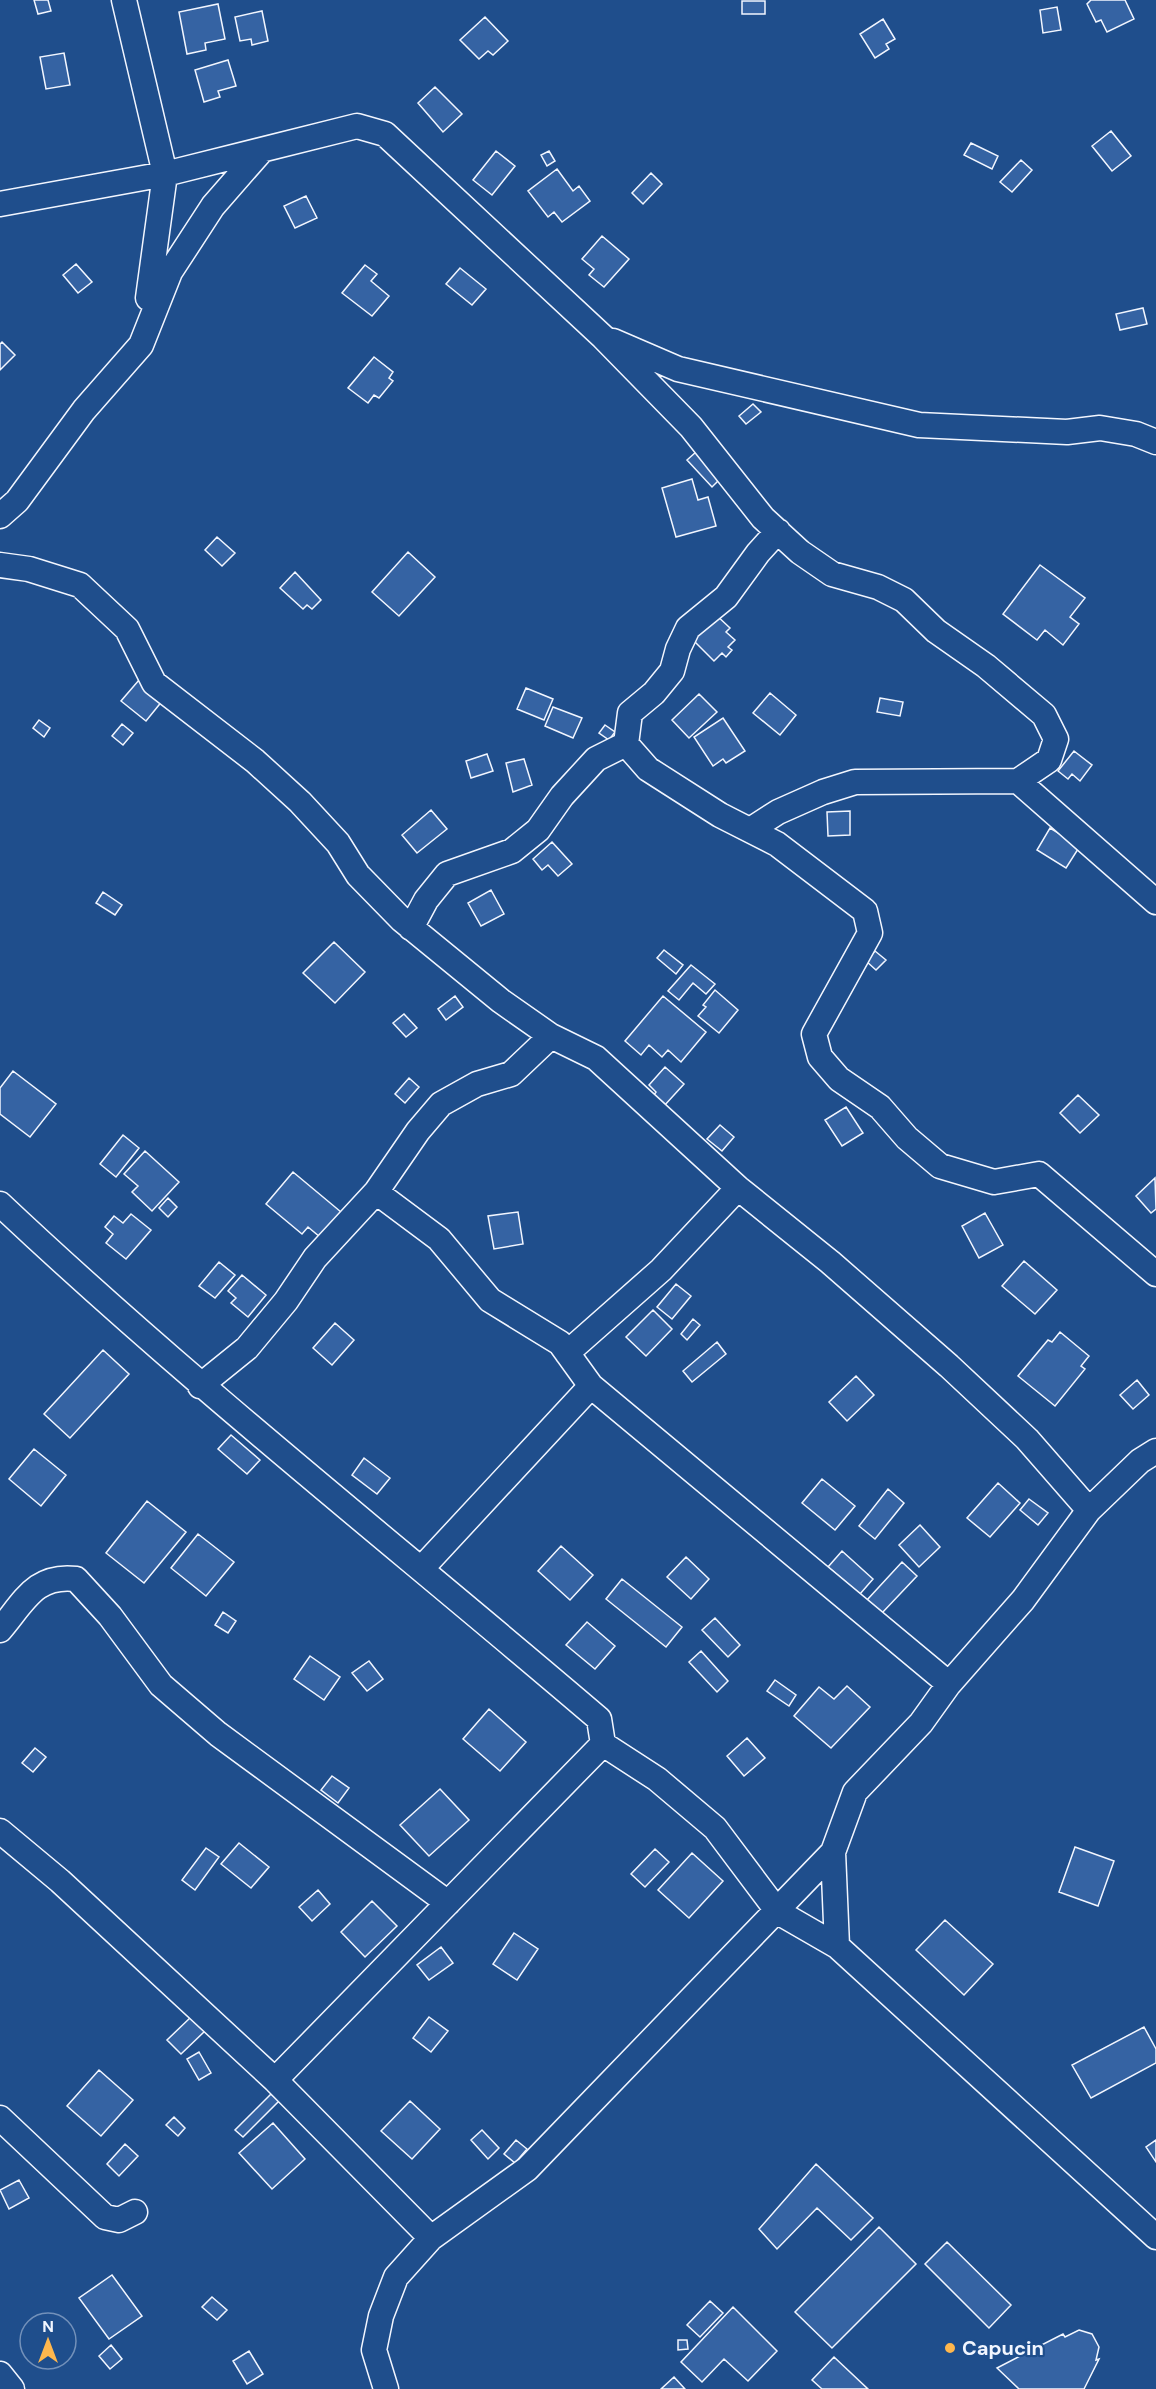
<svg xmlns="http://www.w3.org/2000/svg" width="1156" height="2389" font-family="'DM Sans',sans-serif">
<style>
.building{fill:#3563a3;stroke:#f2f6ff;stroke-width:1.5}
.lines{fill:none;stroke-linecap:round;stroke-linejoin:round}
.minor-casing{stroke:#f2f6ff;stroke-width:27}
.minor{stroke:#1f4e8c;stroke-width:24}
.poi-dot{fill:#ffb74d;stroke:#1f4e8c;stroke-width:2}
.labels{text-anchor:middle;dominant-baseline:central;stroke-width:4.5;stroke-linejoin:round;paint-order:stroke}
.poi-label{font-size:20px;font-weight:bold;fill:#f2f6ff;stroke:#1f4e8c;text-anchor:start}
</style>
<rect width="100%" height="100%" fill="#1f4e8c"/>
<path class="building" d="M 34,0 L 48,0 L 51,11 L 38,14 Z
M 1091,0 L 1125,0 L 1134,19 L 1107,32 L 1101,20 L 1096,22 L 1087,4 Z
M 742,1 L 765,1 L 765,14 L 742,14 Z
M 218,4 L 225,39 L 205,43 L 206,50 L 187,54 L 179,12 Z
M 1057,7 L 1061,30 L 1043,33 L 1040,10 Z
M 262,11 L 268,41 L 252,45 L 251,39 L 240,41 L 235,17 Z
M 485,17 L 508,41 L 493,55 L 488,51 L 479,59 L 460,40 Z
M 883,19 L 895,39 L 886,44 L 889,49 L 875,58 L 860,34 Z
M 64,53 L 70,85 L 46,89 L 40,57 Z
M 228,60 L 236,86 L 218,91 L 220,97 L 204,102 L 195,70 Z
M 435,87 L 462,114 L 443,132 L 418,103 Z
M 1111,131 L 1131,156 L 1112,171 L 1092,146 Z
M 971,143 L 998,156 L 992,169 L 964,155 Z
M 496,151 L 515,166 L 492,195 L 473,180 Z
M 549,151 L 555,161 L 547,166 L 541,155 Z
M 1021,160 L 1032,170 L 1012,192 L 1000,182 Z
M 557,169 L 573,191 L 579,186 L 590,201 L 562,222 L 554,212 L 548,217 L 528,191 Z
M 651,173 L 662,184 L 643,204 L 632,193 Z
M 306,196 L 317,218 L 295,228 L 284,206 Z
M 602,236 L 629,259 L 604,287 L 589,275 L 594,269 L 582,259 Z
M 76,264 L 92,282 L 78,293 L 63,275 Z
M 365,265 L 377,274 L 371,281 L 389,296 L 372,316 L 342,293 Z
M 460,268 L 486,289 L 472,305 L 446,284 Z
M 1143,308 L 1147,324 L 1120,330 L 1116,314 Z
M 2,342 L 15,355 L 0,370 L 0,344 Z
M 374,357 L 393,372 L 389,378 L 393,381 L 379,398 L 374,395 L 368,403 L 348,388 Z
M 753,404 L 761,412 L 746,424 L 739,416 Z
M 696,452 L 721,478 L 712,487 L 687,460 Z
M 692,479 L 698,500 L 708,497 L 716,526 L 676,537 L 662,488 Z
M 217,537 L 235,553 L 222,566 L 205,550 Z
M 408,552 L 435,577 L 399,616 L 372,592 Z
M 1040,565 L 1085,598 L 1070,617 L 1079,624 L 1063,645 L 1045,630 L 1037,640 L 1003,614 Z
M 295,572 L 321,600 L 312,609 L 307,605 L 303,609 L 280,588 Z
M 714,613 L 730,628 L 726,632 L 735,640 L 728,647 L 732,650 L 726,657 L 722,653 L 714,661 L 691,638 Z
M 139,680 L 163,700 L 146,721 L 121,701 Z
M 526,688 L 553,699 L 544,720 L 517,709 Z
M 770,693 L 796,715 L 780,735 L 753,713 Z
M 699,694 L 717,712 L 689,738 L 672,720 Z
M 880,698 L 903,702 L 900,716 L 877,712 Z
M 553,707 L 582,718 L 573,738 L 545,726 Z
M 723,718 L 745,751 L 726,763 L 723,759 L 713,766 L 694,737 Z
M 39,720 L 50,728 L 44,737 L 33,728 Z
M 122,724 L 133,733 L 123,745 L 112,736 Z
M 605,725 L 615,732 L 609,740 L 599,733 Z
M 1074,751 L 1092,765 L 1080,781 L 1072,774 L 1068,779 L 1058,771 Z
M 487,754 L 493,771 L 471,778 L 466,761 Z
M 524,759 L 532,785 L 513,792 L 506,763 Z
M 431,810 L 447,829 L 417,853 L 402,835 Z
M 850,811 L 850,835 L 828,836 L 827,812 Z
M 1050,828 L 1080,846 L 1066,868 L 1037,850 Z
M 552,842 L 572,864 L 558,876 L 548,865 L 542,870 L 533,859 Z
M 491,890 L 504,914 L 481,926 L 468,903 Z
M 103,892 L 122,905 L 115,915 L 96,903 Z
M 334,942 L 365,972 L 335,1003 L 303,973 Z
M 664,950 L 683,965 L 676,974 L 657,958 Z
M 875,951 L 886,960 L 876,970 L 866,961 Z
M 691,965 L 715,984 L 706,994 L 693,983 L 679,1000 L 668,991 Z
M 715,990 L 738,1010 L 719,1033 L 698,1016 L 706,1007 L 703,1005 Z
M 455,996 L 463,1007 L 446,1020 L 438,1009 Z
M 663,996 L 706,1032 L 681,1062 L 668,1050 L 662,1057 L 649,1045 L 641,1055 L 625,1041 Z
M 404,1014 L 417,1028 L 406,1037 L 393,1023 Z
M 665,1067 L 684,1084 L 664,1106 L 653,1096 L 656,1092 L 649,1085 Z
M 13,1071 L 56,1104 L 30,1137 L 0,1114 L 0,1088 Z
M 409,1078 L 419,1087 L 405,1103 L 395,1094 Z
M 1078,1095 L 1099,1115 L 1080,1133 L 1060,1113 Z
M 846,1107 L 863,1133 L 842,1146 L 825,1120 Z
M 720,1125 L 734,1137 L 722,1151 L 707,1139 Z
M 123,1135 L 139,1148 L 116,1177 L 100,1164 Z
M 145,1151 L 179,1182 L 152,1211 L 132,1192 L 138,1186 L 124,1174 Z
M 293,1172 L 341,1212 L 320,1237 L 308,1227 L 302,1234 L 266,1204 Z
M 1155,1178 L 1156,1209 L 1151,1213 L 1136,1196 Z
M 168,1198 L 177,1207 L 168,1217 L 159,1208 Z
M 518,1212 L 523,1244 L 494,1249 L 488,1216 Z
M 985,1213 L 1003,1245 L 979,1258 L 962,1226 Z
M 131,1214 L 151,1230 L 126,1259 L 106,1243 L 113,1234 L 105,1227 L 114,1216 L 123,1223 Z
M 1024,1261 L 1057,1290 L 1035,1314 L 1002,1286 Z
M 219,1262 L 235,1275 L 215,1298 L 199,1286 Z
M 242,1275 L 266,1295 L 248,1317 L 231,1303 L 236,1298 L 228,1291 Z
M 676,1284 L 691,1296 L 672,1319 L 657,1307 Z
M 653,1310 L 672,1329 L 646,1356 L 626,1337 Z
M 693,1319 L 700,1325 L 687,1340 L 681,1334 Z
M 335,1323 L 354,1340 L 332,1365 L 313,1348 Z
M 1060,1332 L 1089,1356 L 1081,1366 L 1085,1369 L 1055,1406 L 1018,1376 L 1048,1340 L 1052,1342 Z
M 717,1342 L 726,1354 L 692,1382 L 683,1371 Z
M 103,1350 L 129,1374 L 70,1438 L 44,1414 Z
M 856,1376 L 874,1395 L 847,1421 L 829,1402 Z
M 1137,1380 L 1149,1395 L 1133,1409 L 1120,1395 Z
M 231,1435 L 260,1460 L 247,1474 L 218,1449 Z
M 34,1449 L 66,1475 L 41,1506 L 9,1479 Z
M 364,1458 L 390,1478 L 377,1494 L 352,1475 Z
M 822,1479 L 855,1506 L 835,1530 L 802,1503 Z
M 998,1483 L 1020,1503 L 990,1537 L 967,1518 Z
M 888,1489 L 904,1503 L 875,1539 L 859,1526 Z
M 1029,1499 L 1048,1513 L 1038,1525 L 1020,1510 Z
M 147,1501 L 186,1532 L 144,1583 L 106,1553 Z
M 920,1525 L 940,1547 L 919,1567 L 899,1545 Z
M 198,1534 L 234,1562 L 206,1596 L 171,1568 Z
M 561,1546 L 593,1575 L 570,1600 L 538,1571 Z
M 842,1551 L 873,1579 L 860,1594 L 828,1567 Z
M 686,1557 L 709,1579 L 691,1599 L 667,1577 Z
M 902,1562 L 917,1576 L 882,1613 L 867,1600 Z
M 622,1579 L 682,1627 L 666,1647 L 606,1599 Z
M 223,1612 L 236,1621 L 228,1633 L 215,1625 Z
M 715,1618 L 740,1645 L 728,1657 L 702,1630 Z
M 587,1622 L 615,1646 L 595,1669 L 566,1645 Z
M 701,1651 L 728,1681 L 717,1692 L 689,1662 Z
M 310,1656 L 340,1677 L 324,1700 L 294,1679 Z
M 369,1661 L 383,1679 L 367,1691 L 352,1673 Z
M 775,1680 L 796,1695 L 789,1706 L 767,1691 Z
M 847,1686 L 870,1707 L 831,1748 L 794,1716 L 819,1687 L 834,1699 Z
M 489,1709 L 526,1742 L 500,1771 L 463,1739 Z
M 747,1738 L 765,1758 L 744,1776 L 727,1756 Z
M 35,1748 L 46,1757 L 33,1772 L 22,1763 Z
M 332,1776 L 349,1788 L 338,1803 L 321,1790 Z
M 440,1789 L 469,1820 L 429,1856 L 400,1825 Z
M 239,1843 L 269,1867 L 251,1888 L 221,1864 Z
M 1075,1847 L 1114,1861 L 1098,1906 L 1059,1892 Z
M 206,1848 L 219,1857 L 195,1890 L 182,1880 Z
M 655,1849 L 669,1862 L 645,1887 L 631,1874 Z
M 692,1853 L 723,1881 L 689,1918 L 658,1890 Z
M 318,1890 L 330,1904 L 312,1921 L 299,1907 Z
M 372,1901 L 397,1926 L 365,1957 L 341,1932 Z
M 945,1920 L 993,1964 L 964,1995 L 916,1950 Z
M 514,1933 L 538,1949 L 517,1980 L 493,1964 Z
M 441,1947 L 453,1963 L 429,1980 L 417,1965 Z
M 192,2016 L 205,2031 L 181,2054 L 167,2040 Z
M 429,2017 L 448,2031 L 431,2052 L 413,2038 Z
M 1144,2027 L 1156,2049 L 1156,2063 L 1091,2098 L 1072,2065 Z
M 199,2052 L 211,2073 L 199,2080 L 187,2059 Z
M 99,2070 L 133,2100 L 101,2136 L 67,2106 Z
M 271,2094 L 279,2101 L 243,2137 L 235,2130 Z
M 410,2101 L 440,2129 L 412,2159 L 381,2131 Z
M 174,2117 L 185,2128 L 178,2136 L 166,2125 Z
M 273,2123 L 305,2159 L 272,2189 L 239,2153 Z
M 482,2130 L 499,2148 L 488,2159 L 471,2140 Z
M 516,2140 L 527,2149 L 515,2163 L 504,2154 Z
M 1156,2140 L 1156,2162 L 1146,2147 Z
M 125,2144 L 138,2156 L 119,2176 L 107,2164 Z
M 816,2164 L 873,2218 L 851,2240 L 817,2208 L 777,2249 L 759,2229 Z
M 19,2180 L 29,2198 L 9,2209 L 0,2190 Z
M 879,2227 L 916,2264 L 832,2348 L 795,2312 Z
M 947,2242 L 1011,2305 L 989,2328 L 925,2264 Z
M 112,2275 L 142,2316 L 109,2339 L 79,2298 Z
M 212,2297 L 227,2310 L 217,2320 L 202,2307 Z
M 710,2301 L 723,2313 L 700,2337 L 687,2325 Z
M 733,2307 L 777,2351 L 748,2381 L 724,2359 L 702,2382 L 681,2362 Z
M 1079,2330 L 1092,2334 L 1099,2347 L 1096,2360 L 1099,2359 L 1084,2389 L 1019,2389 L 997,2368 L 1063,2334 L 1065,2337 Z
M 678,2340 L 687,2340 L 688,2349 L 678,2350 Z
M 111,2345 L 122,2359 L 110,2369 L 99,2356 Z
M 249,2351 L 263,2374 L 247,2384 L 233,2361 Z
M 834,2357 L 868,2389 L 822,2389 L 812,2380 Z
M 674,2377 L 685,2389 L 661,2389 Z"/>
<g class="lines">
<defs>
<path id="minor" d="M 124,0 L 165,174 L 148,298
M 0,204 L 165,174 L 357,126 L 385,134 L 603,337 L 691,427 L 763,518 L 800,552 L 832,574 L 878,587 L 904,600 L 936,631 L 986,666 L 1044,715 L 1056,739 L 1049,760 L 1018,781 L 1156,902
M 613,341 L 678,369 L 919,425 L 1067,432 L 1100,428 L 1136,434 L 1156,442
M 0,516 L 17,501 L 84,410 L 141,345 L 170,272 L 213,206 L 262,150
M 778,531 L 758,553 L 726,597 L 688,628 L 678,649 L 672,671 L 654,693 L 630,713 L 626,744 L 648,769 L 720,815 L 777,844 L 865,911 L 870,933 L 814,1034 L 820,1057 L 839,1079 L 880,1107 L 907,1138 L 940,1166 L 994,1182 L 1039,1174 L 1156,1274
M 0,565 L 29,569 L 80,585 L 127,629 L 154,683 L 255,761 L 300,802 L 338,843 L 358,875 L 402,920 L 501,1001 L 551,1036 L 596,1058 L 738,1188 L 830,1262 L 949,1366 L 1027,1439 L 1089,1510 L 1023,1600 L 949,1684 L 921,1723 L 855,1792 L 833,1852 L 527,2169 L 431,2238 L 396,2277 L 381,2316 L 374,2350 L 386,2389
M 750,830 L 778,812 L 823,792 L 855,782 L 1018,781
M 411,928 L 426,900 L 447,874 L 512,851 L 538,830 L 562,796 L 596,759 L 626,744
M 376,1192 L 439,1239 L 490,1300 L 560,1343 L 591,1386 L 949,1684
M 0,1204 C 192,1385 399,1548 599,1719 L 603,1744 L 657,1779 L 715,1828 L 778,1912 L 837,1946 L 1156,2237
M 567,1353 L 661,1270 L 738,1188
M 200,1386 L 247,1348 L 286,1301 L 315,1258 L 376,1192 L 418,1131 L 441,1104 L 477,1084 L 511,1074 L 551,1036
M 1089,1510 L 1140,1461 L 1156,1451
M 422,1568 L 591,1386
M 0,1630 C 24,1602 35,1574 76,1579 L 110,1616 L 161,1685 L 218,1734 L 448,1903
M 0,1831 L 60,1881 L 275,2080 L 431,2238
M 833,1852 L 837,1946
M 275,2080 L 603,1744
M 0,2118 L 105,2217 L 119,2220 L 135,2212
M 0,2374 L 12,2389"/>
</defs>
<use href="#minor" class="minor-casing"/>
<use href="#minor" class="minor"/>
</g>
<circle class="poi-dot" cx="950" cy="2348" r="6"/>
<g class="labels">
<g class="poi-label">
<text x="962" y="2348">Capucin</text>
</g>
</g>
<g transform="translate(48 2341)"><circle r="28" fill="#1f4e8c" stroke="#7391ba" stroke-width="1.5"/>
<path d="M0-4.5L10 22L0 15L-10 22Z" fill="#ffb74d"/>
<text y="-9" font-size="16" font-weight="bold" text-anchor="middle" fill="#f2f6ff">N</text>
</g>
</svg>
